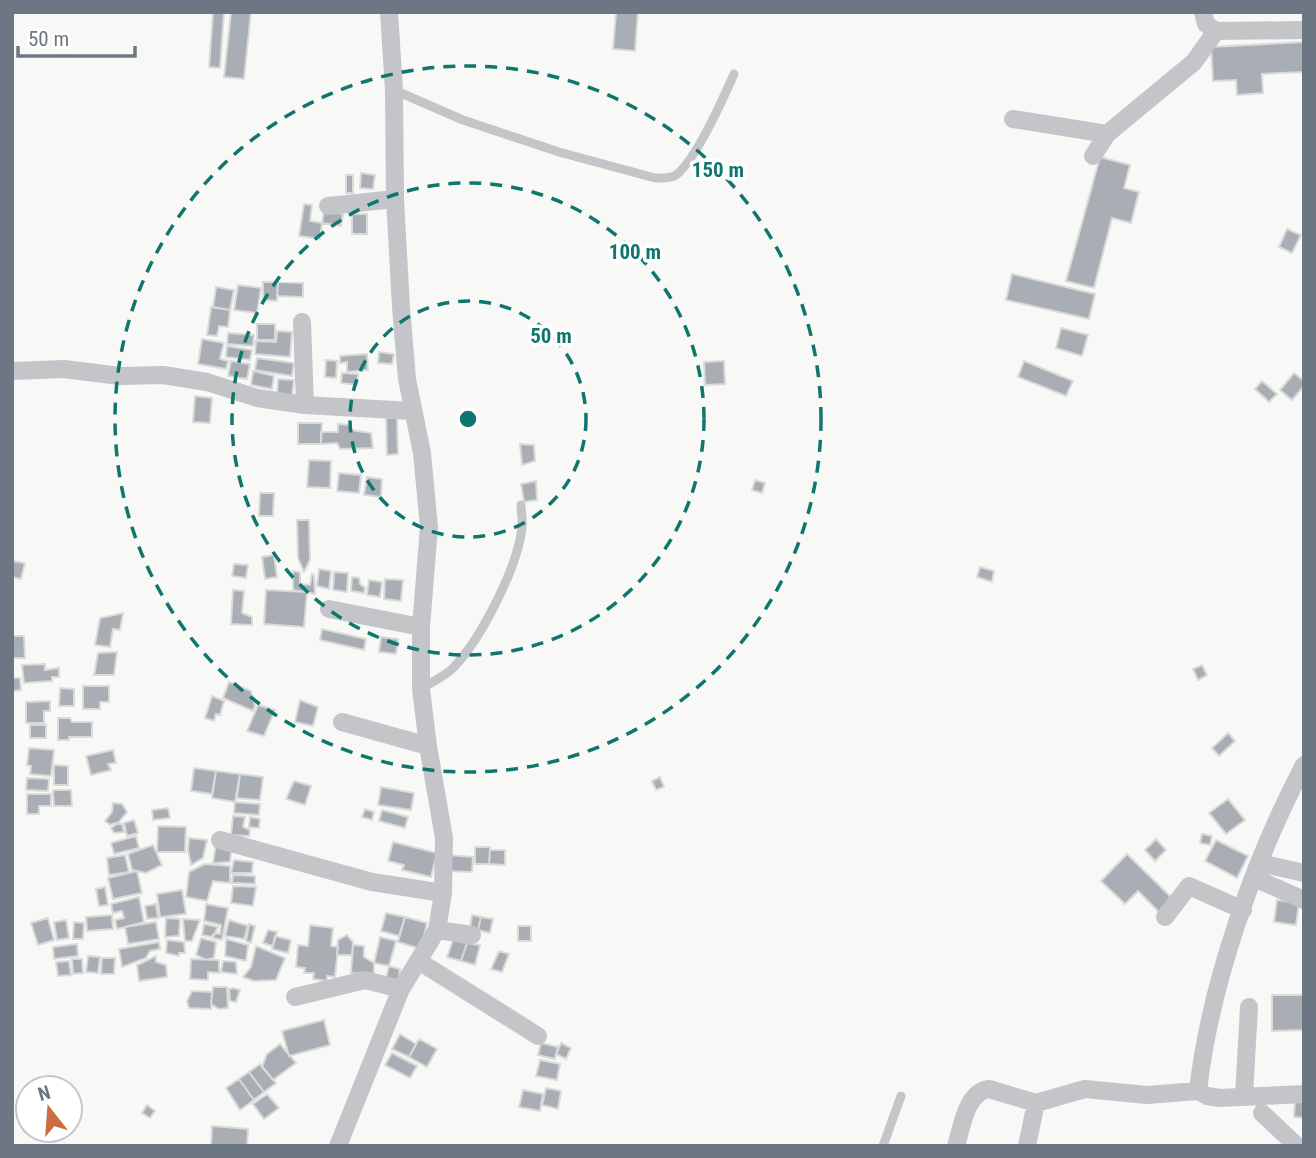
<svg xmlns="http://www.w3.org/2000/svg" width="1316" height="1158" font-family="'Roboto Condensed',sans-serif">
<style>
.building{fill:#a8aeb4;stroke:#dadad9;stroke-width:2}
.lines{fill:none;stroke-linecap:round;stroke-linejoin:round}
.service{stroke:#c3c5c9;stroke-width:9}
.minor{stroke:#c3c5c9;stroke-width:18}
.ring{fill:none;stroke:#0f766e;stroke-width:3.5;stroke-dasharray:12 9}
.centre{fill:#0f766e;stroke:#fff;stroke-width:3.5}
.ring-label{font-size:21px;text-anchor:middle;font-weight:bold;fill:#0f766e;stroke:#fff;stroke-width:7;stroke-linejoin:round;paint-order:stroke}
</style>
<rect width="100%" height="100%" fill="#f8f8f6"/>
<path class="building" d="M 213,12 L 224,12 L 220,68 L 209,67 Z
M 231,12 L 251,12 L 244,79 L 224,77 Z
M 616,12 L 638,12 L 635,51 L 613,49 Z
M 1304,42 L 1304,72 L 1262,74 L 1263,93 L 1237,95 L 1236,80 L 1213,81 L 1211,47 Z
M 1100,157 L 1130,165 L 1124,188 L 1139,192 L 1131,223 L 1112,218 L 1094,288 L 1066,281 Z
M 361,173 L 375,175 L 373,189 L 360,188 Z
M 346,175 L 353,175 L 353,193 L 346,193 Z
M 304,204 L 312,205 L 310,221 L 322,223 L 320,239 L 299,236 Z
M 324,211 L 343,214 L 341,226 L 322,223 Z
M 352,214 L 367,214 L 367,234 L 352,234 Z
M 1287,229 L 1301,235 L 1292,253 L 1279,247 Z
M 1012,274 L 1095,294 L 1089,319 L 1006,300 Z
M 263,282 L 278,282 L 277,301 L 263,300 Z
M 278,282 L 303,283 L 303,297 L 277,296 Z
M 238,285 L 261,288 L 257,313 L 234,310 Z
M 216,287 L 234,290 L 230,310 L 213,307 Z
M 211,307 L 230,310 L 228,327 L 219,326 L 217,336 L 207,335 Z
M 257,324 L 275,324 L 275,340 L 257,340 Z
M 1061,328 L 1088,335 L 1082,356 L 1056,348 Z
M 277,331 L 292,332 L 290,357 L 255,354 L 256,341 L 276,342 Z
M 228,333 L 254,335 L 253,346 L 227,344 Z
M 202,339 L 224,343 L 220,359 L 228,361 L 226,369 L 198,364 Z
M 227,346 L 252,350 L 250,360 L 226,357 Z
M 379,352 L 394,354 L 392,364 L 378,363 Z
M 367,354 L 368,370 L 347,372 L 347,362 L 340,363 L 340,356 Z
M 257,358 L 294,363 L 292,376 L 255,370 Z
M 326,360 L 337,361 L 336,378 L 325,377 Z
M 231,361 L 250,364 L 247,379 L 228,376 Z
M 724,361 L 725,384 L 705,385 L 704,362 Z
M 1024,361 L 1073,381 L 1066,396 L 1018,377 Z
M 253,371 L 274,376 L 272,389 L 251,385 Z
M 342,373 L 358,374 L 357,385 L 341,383 Z
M 1294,373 L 1304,381 L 1304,386 L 1292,400 L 1280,390 Z
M 278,379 L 294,380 L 292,397 L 277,396 Z
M 1262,381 L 1277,394 L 1269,402 L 1255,389 Z
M 195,396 L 212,398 L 210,423 L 193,422 Z
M 386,418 L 397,418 L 398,454 L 387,455 Z
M 298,423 L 322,423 L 321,444 L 298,444 Z
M 338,424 L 349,425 L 351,430 L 371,433 L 373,448 L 340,449 L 337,443 L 321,444 L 321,432 L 338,432 Z
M 520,444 L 534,445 L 535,461 L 522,465 Z
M 309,460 L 331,461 L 330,488 L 307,487 Z
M 339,473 L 361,475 L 359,493 L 337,491 Z
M 367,477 L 382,479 L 381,497 L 364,495 Z
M 755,480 L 765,483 L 762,493 L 752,490 Z
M 536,481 L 537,500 L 524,502 L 521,484 Z
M 260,493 L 274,493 L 273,516 L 259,516 Z
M 297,520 L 309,520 L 310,560 L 304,572 L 298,558 Z
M 274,555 L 277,577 L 265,579 L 262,557 Z
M 12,561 L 25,563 L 21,579 L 12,577 Z
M 234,564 L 248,565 L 246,578 L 232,576 Z
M 980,567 L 994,571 L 992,582 L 977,577 Z
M 319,569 L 331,571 L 329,589 L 317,586 Z
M 293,571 L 300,572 L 300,584 L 310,585 L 312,574 L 314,575 L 315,594 L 293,590 Z
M 334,572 L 348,573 L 347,592 L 333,590 Z
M 352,577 L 359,578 L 360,584 L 365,588 L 364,593 L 351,591 Z
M 385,579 L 403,580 L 401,601 L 384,599 Z
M 369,580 L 382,582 L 380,597 L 367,595 Z
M 233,590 L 244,591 L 242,613 L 252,617 L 252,625 L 231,624 Z
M 266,590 L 307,592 L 304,627 L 264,624 Z
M 123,613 L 120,630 L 113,629 L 110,647 L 95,645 L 100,618 Z
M 322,629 L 366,639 L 364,650 L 320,640 Z
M 12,636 L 24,636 L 25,658 L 12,658 Z
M 381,637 L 398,639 L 396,654 L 379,652 Z
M 117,652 L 114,675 L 94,675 L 98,653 Z
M 45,664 L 45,670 L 59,668 L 59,677 L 52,677 L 52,681 L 24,683 L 22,665 Z
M 1202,665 L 1207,675 L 1198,680 L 1193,669 Z
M 12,678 L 20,678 L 21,690 L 12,691 Z
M 229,682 L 251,691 L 255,706 L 253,711 L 223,698 Z
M 83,686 L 109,686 L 109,702 L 100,702 L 100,709 L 83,709 Z
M 60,688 L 74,689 L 74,706 L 59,706 Z
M 212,696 L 224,701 L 220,715 L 216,714 L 214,721 L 205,718 Z
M 300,700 L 318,707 L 313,726 L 295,722 Z
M 50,701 L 50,711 L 44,711 L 44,723 L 26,723 L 26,702 Z
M 258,705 L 275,710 L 264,736 L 247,731 Z
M 58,718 L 70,718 L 72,722 L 92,722 L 92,737 L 69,737 L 69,740 L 58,740 Z
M 30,725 L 46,725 L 46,738 L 30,738 Z
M 1228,733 L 1235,741 L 1219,756 L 1212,748 Z
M 29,748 L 54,750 L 51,776 L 30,774 L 31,766 L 27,765 Z
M 113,750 L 116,763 L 108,764 L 111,770 L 91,775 L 86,756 Z
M 54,765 L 68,766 L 68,785 L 54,785 Z
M 194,768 L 216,771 L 212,794 L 191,791 Z
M 216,771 L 240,774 L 235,802 L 212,798 Z
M 240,774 L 263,777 L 260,800 L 237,798 Z
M 660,777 L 664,787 L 656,790 L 652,781 Z
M 27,778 L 49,779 L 48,791 L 26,790 Z
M 294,781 L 311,786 L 305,805 L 286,799 Z
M 381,787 L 414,793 L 411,810 L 378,805 Z
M 53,790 L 71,790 L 72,806 L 54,806 Z
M 27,794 L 51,794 L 51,806 L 39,806 L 39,814 L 27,814 Z
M 1228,799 L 1245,820 L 1226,834 L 1209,813 Z
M 235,802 L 260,804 L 259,815 L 234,813 Z
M 113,803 L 122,804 L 127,812 L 119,822 L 110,825 L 105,821 L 112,812 Z
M 168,808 L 170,818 L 153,820 L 152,810 Z
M 365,809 L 374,812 L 372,820 L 362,817 Z
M 382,810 L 408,817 L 405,828 L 379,821 Z
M 233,816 L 245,817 L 243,827 L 250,830 L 249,836 L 231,835 Z
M 250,817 L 260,819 L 259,828 L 249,827 Z
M 134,820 L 138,833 L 127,836 L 124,823 Z
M 117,824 L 122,824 L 124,832 L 114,833 L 111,828 Z
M 158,826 L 186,827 L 185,852 L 157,852 Z
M 1202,834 L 1212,836 L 1210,845 L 1200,843 Z
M 136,836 L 139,848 L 114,854 L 111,843 Z
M 189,838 L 207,840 L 203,858 L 191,865 L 188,850 Z
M 1156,839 L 1166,850 L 1155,861 L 1145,850 Z
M 1216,840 L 1248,856 L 1237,878 L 1205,861 Z
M 393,842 L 437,853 L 431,877 L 402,870 L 404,865 L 388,861 Z
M 216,843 L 232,845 L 230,862 L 213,863 Z
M 153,845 L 162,865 L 146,873 L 132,870 L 128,854 Z
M 475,847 L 490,847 L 489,864 L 475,864 Z
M 490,850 L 505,850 L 505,865 L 489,864 Z
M 1127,854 L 1174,900 L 1161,914 L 1138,891 L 1125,904 L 1101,881 Z
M 125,855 L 129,872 L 109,875 L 107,858 Z
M 448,855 L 473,857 L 472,872 L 447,871 Z
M 234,860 L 253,862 L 252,873 L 231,873 Z
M 205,864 L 230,866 L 230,883 L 213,881 L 207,901 L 186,897 L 189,872 Z
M 137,871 L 142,893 L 113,899 L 108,878 Z
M 233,875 L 255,876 L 255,884 L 232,883 Z
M 233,886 L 256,887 L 253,906 L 231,903 Z
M 105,887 L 108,905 L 99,906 L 96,889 Z
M 182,890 L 186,914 L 160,917 L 157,894 Z
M 139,897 L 144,922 L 117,929 L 115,920 L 124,918 L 122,911 L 113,913 L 111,904 Z
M 1277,900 L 1299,903 L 1296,925 L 1274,922 Z
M 156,904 L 158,918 L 147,919 L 145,906 Z
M 206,904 L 228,908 L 222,940 L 213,938 L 215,933 L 220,934 L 221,925 L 204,921 Z
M 386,913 L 405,917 L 399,936 L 381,931 Z
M 112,915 L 113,929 L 87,931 L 86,917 Z
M 472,915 L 481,917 L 478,930 L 470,928 Z
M 405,917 L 427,923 L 421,949 L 398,942 Z
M 481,917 L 493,919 L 490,933 L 478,930 Z
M 48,918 L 54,940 L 38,945 L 31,923 Z
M 166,918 L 180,919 L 179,936 L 165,937 Z
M 183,919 L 200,920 L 192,941 L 185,941 Z
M 66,920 L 69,938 L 57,940 L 54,922 Z
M 229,920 L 248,926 L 244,939 L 225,936 Z
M 74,922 L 84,923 L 83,939 L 73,939 Z
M 156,922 L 159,939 L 128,944 L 125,927 Z
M 204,924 L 218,927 L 215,933 L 211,937 L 202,935 Z
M 249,924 L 255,926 L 251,943 L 246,941 Z
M 310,925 L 333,928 L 331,946 L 338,947 L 335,977 L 327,976 L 327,981 L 313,979 L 314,973 L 304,973 L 305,968 L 296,967 L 298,945 L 308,946 Z
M 518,926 L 531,926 L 531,941 L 518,941 Z
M 268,930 L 277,932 L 273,946 L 263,943 Z
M 347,935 L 353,942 L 352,955 L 337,955 L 338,940 Z
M 275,936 L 291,940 L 288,953 L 272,949 Z
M 380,937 L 396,941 L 389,966 L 374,963 Z
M 201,938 L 216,942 L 214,958 L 206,960 L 196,955 Z
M 226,939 L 248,945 L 246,961 L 225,956 Z
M 167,940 L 184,942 L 185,953 L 179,953 L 179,956 L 166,953 Z
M 453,940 L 467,943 L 461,961 L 447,957 Z
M 159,942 L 160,949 L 150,951 L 146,958 L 122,967 L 119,949 Z
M 467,943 L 480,945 L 475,965 L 461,961 Z
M 77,944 L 78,956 L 54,959 L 53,947 Z
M 353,945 L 364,946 L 364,957 L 374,963 L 374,974 L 351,973 Z
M 256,946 L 285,958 L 276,980 L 254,981 L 243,977 L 251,967 Z
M 499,951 L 509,954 L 502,972 L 491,969 Z
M 88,956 L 100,957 L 98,973 L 86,972 Z
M 156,956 L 156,962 L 166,965 L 167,977 L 139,981 L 137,965 Z
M 102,958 L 115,958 L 114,974 L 101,974 Z
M 72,959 L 82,959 L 83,973 L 73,974 Z
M 191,959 L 219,960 L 219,973 L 208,972 L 208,980 L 190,979 Z
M 69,961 L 71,975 L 58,976 L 56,962 Z
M 223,961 L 236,962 L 237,974 L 221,972 Z
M 389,966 L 400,969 L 398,982 L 386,978 Z
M 213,987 L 227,987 L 228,1008 L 219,1009 L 211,1004 Z
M 233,988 L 240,990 L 236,1002 L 230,1001 L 229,989 Z
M 192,991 L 212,992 L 211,1009 L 189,1008 L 187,1001 Z
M 1272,995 L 1304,995 L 1304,1030 L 1272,1031 Z
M 324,1020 L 330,1045 L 289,1056 L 282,1031 Z
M 400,1034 L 416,1044 L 409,1057 L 392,1049 Z
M 419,1039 L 437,1049 L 427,1067 L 409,1057 Z
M 541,1043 L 558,1047 L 555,1059 L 538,1055 Z
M 561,1043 L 571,1048 L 566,1059 L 556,1054 Z
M 280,1044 L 296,1063 L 273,1080 L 262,1067 L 267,1054 Z
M 392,1053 L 417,1066 L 410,1078 L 385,1065 Z
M 540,1060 L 560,1064 L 557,1080 L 536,1076 Z
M 260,1064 L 276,1083 L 264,1092 L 249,1072 Z
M 249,1072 L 264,1092 L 254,1100 L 239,1079 Z
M 239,1079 L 254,1100 L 240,1110 L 226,1088 Z
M 546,1088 L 561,1091 L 558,1109 L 542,1105 Z
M 523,1090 L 543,1094 L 540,1111 L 519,1107 Z
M 267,1094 L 279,1108 L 264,1119 L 253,1104 Z
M 1295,1098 L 1304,1098 L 1304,1118 L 1294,1117 Z
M 147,1105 L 155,1111 L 150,1118 L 142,1113 Z
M 212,1126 L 248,1129 L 247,1146 L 211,1146 Z"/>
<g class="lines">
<path class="service" d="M 394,90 L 463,120 L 559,152 L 655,178 C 662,178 670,179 676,175 C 696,160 723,99 734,74
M 421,689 C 432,682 445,676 453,668 C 481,639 518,567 522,527 C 523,520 521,512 521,505
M 883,1146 L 901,1096"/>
<path class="minor" d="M 1203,12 L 1206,24 L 1216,31 L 1304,30
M 1013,119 L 1107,134 L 1194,62 L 1216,31
M 1093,156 L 1107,134
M 328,206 L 395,199
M 302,322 L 305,405
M 12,371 L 64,369 L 120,376 L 163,375 L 207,382 L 257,398 L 305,405 L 412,411
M 329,609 L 421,627
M 342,722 L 428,746
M 220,840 L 372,882 L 443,893
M 1260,863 L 1304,873
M 1254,878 L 1304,900
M 1165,917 L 1189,886 L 1243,910
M 437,930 L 472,935
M 420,962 L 538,1036
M 295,997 L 365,980 L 401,989
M 1198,1091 C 1210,984 1254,860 1304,765
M 1244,1096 L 1249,1007
M 1036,1103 L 1085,1089 L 1147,1095 L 1198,1091 L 1207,1096 L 1220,1098 L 1304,1094
M 1262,1113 L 1297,1146
M 338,1146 L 401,989 L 437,930 L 443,893 L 444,838 L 428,746 L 421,689 L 421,627 L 429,527 L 422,453 L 407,379 L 401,307 L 395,199 L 394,90 L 389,12
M 956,1146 C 962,1127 966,1092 989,1089 L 1036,1103 L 1027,1146"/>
</g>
<g class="ring">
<circle cx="468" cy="419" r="118"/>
<circle cx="468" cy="419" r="236"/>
<circle cx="468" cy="419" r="353"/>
</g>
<circle cx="468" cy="419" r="10" class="centre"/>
<g class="ring-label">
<text x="718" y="177">150 m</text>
<text x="635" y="259">100 m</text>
<text x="551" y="343">50 m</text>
</g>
<rect width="1316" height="1158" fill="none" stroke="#6c7783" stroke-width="28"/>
<g transform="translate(49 1109) rotate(343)"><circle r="33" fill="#ffffff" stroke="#c4c9cd" stroke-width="2"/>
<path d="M0-5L12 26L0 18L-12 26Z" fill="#cd6d42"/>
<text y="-10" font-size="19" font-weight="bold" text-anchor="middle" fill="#6c7783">N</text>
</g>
<path d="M18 46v10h117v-10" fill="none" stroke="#6c7783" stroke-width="3.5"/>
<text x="28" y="46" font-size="21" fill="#6c7783" stroke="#ffffff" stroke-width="5" paint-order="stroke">50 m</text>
</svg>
